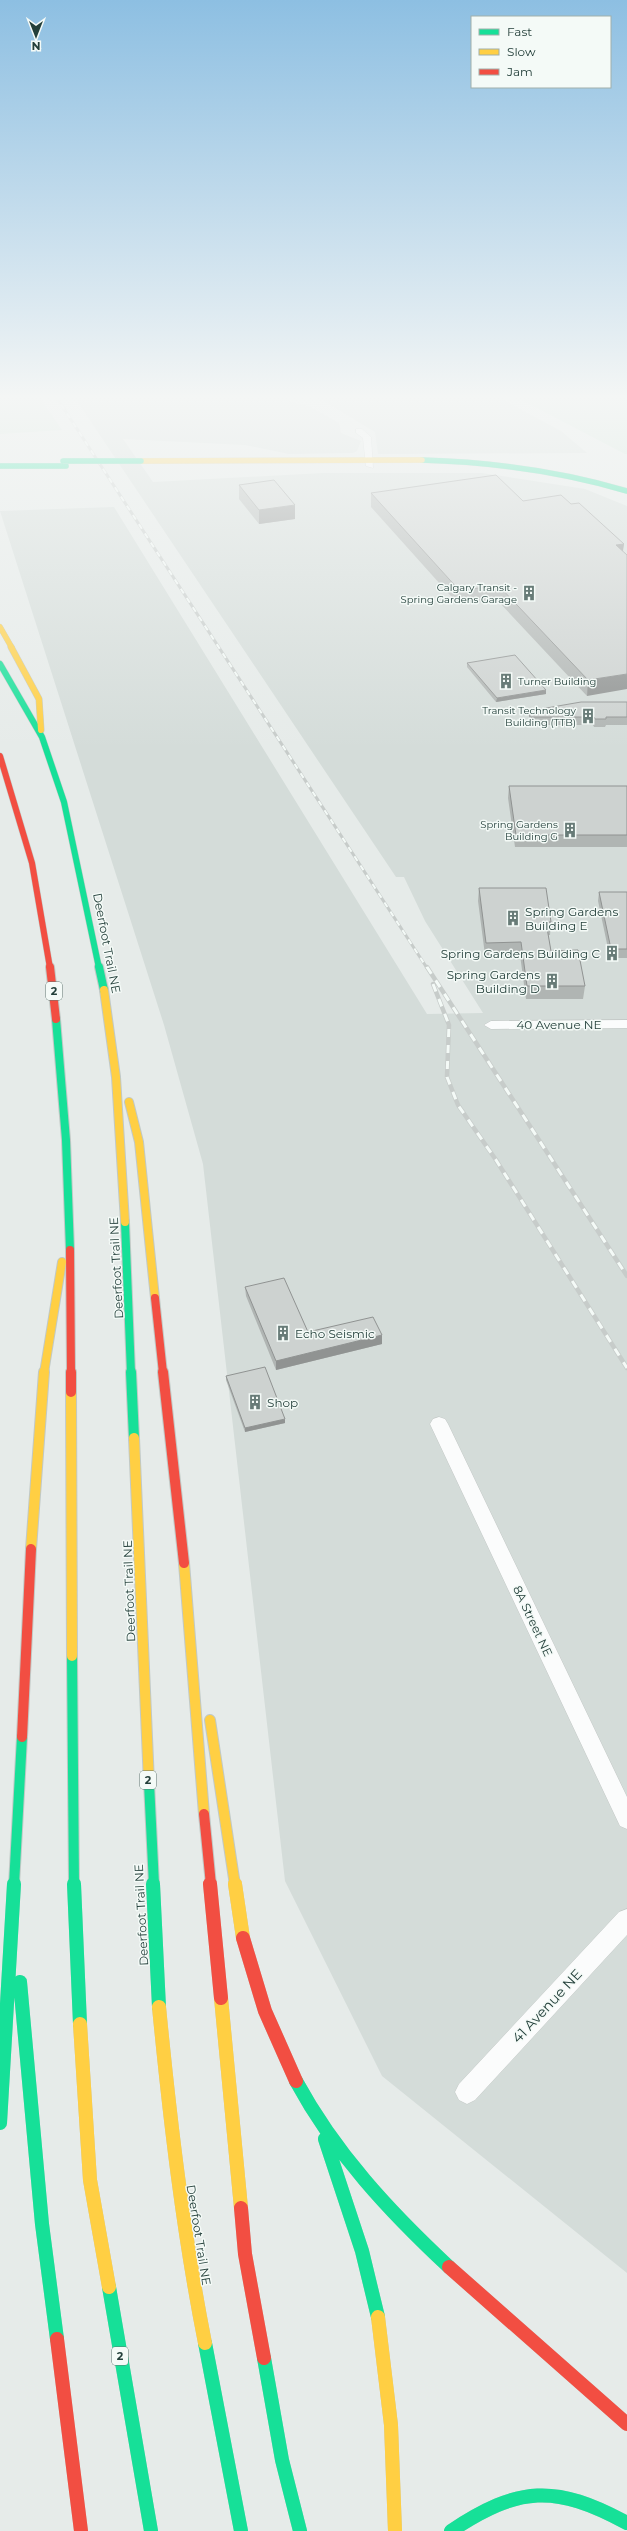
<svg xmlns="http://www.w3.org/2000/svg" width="627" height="2531" font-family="Montserrat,sans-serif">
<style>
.built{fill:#d4dcd9}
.green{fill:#cfe4d7}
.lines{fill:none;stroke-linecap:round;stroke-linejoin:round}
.street-casing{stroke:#c3c8c6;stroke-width:1}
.fast-far4-casing{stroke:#c1c9c6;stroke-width:6}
.fast-far3-casing{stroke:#c1c9c6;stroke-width:7}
.fast-far2-casing{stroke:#c1c9c6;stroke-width:10}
.fast-far1-casing{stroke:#c1c9c6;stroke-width:12}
.fast-casing{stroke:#c1c9c6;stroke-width:14}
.slow-far4-casing{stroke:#c1c9c6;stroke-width:6}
.slow-far3-casing{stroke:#c1c9c6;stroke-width:7}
.slow-far2-casing{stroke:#c1c9c6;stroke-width:10}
.slow-far1-casing{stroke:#c1c9c6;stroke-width:12}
.slow-casing{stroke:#c1c9c6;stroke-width:14}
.jam-far3-casing{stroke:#c1c9c6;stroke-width:7}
.jam-far2-casing{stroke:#c1c9c6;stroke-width:10}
.jam-far1-casing{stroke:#c1c9c6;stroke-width:12}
.jam-casing{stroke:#c1c9c6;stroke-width:14}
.street{fill:#fbfcfc;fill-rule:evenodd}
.fast-far4{stroke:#16e098;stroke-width:5.5}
.fast-far3{stroke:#16e098;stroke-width:6}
.fast-far2{stroke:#16e098;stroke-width:8}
.fast-far1{stroke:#16e098;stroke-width:10}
.fast{stroke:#16e098;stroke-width:14}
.slow-far4{stroke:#ffcf43;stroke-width:5.5}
.slow-far3{stroke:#ffcf43;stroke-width:6}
.slow-far2{stroke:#ffcf43;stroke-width:8}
.slow-far1{stroke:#ffcf43;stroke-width:10}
.slow{stroke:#ffcf43;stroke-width:14}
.jam-far3{stroke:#f24e42;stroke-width:6}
.jam-far2{stroke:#f24e42;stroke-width:8}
.jam-far1{stroke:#f24e42;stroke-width:10}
.jam{stroke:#f24e42;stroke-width:14}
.rail-far1-casing{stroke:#c7ccca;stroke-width:3}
.rail-casing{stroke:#c7ccca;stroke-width:4.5}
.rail-far1{stroke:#f4faf7;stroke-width:2;stroke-dasharray:5.5;stroke-linecap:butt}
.rail{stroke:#f4faf7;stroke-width:3;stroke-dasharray:8;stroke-linecap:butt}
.fast-bridge-casing{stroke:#c1c9c6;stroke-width:6;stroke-linecap:butt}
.fast-bridge{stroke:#16e098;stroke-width:5.5}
.wall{fill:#b0b5b3}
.shaded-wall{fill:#909392}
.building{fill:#cdd2d0;stroke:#909392}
.labels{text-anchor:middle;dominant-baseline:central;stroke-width:3;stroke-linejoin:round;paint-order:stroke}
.far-poi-label{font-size:10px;fill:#233f3a;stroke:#f4faf7;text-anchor:end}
.shield{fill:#f4faf7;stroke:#627773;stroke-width:1}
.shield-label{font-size:11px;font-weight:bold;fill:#233f3a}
.poi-label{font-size:12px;fill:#233f3a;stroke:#f4faf7;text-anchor:start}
.street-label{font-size:12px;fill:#233f3a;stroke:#f4faf7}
.near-street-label{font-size:14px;fill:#233f3a;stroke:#f4faf7}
</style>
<rect width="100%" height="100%" fill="#e6ebe9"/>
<path class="built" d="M 73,395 L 280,395 L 292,402 L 309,406 L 339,423 L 341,433 L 361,441 L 357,451 L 353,453 L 289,454 L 245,445 L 123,439 L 153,482 L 323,473 L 482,473 L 585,489 L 627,506 L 627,2273 L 382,2076 L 285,1881 L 203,1164 L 164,1025 L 0,511 L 114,507 L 427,1014 L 483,1013 L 425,921 L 404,877 L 396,877 Z
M 314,395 L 494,395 L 561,431 L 587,453 L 378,454 L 375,432 Z"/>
<path class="green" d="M 0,395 L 38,395 L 62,430 L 0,434 Z
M 512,395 L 627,395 L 627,454 L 625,454 Z"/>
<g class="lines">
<defs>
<path id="street" d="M 356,429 L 362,429 L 371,437 L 373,468 L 366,466 L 363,438 L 356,433 Z
M 627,1020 L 627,1028 L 491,1029 L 484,1025 L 491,1021 Z
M 439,1417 L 445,1419 L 448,1424 L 627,1797 L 627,1829 L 620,1826 L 430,1424 L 433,1419 Z
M 627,1909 L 627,1935 L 475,2100 L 467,2104 L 459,2100 L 455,2092 L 459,2084 L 619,1912 Z"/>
<path id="fast-far4" d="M 422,460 C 492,462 560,471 627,491
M 0,466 L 66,466"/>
<path id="fast-far3" d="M 0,664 L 42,737 L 64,802 L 99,968"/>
<path id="fast-far2" d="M 99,967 L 104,990
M 56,1019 L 66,1140 L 70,1250
M 125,1222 L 131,1373"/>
<path id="fast-far1" d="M 131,1372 L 134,1438
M 72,1656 L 74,1885
M 149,1783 L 154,1885
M 14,1885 L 22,1737"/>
<path id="fast" d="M 74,1884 L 80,2024
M 153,1884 L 159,2007
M 20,1982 L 42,2224 L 57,2339
M 296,2081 C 335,2153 389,2211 449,2267
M 0,2123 L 14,1884
M 325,2139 L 362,2251 L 378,2317
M 109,2287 L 151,2531
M 205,2343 L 241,2531
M 264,2358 L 282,2460 L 300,2531
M 451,2531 C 519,2486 555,2484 627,2523"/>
<path id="slow-far4" d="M 141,461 L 422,460
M 0,627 L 12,648"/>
<path id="slow-far3" d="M 11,647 L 39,699 L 41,730"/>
<path id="slow-far2" d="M 104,990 L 116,1077 L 125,1222
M 129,1102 L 139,1142 L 155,1298
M 44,1373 L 62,1262"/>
<path id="slow-far1" d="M 71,1392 L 72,1656
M 134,1438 L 149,1783
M 31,1549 L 44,1372
M 184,1563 L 204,1814
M 210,1720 L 235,1885"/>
<path id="slow" d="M 235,1884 L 243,1938
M 221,1998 L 241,2208
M 159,2007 C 170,2120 183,2232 205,2343
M 80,2024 L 90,2180 L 109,2287
M 378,2317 L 391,2425 L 395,2531"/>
<path id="jam-far3" d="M 0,756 L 32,863 L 50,968"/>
<path id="jam-far2" d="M 50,967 L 56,1019
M 70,1250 L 71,1373
M 155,1298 L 163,1373"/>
<path id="jam-far1" d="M 71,1372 L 71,1392
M 163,1372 L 184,1563
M 22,1737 L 31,1549
M 204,1814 L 211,1885"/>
<path id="jam" d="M 210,1884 L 221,1998
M 243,1938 L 265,2011 L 296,2081
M 241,2208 L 245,2254 L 264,2358
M 449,2267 L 627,2424
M 57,2339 L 81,2531"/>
</defs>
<use href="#street" class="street-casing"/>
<use href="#fast-far4" class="fast-far4-casing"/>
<use href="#fast-far3" class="fast-far3-casing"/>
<use href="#fast-far2" class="fast-far2-casing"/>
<use href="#fast-far1" class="fast-far1-casing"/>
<use href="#fast" class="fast-casing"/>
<use href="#slow-far4" class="slow-far4-casing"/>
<use href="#slow-far3" class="slow-far3-casing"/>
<use href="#slow-far2" class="slow-far2-casing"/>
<use href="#slow-far1" class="slow-far1-casing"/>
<use href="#slow" class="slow-casing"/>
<use href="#jam-far3" class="jam-far3-casing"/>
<use href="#jam-far2" class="jam-far2-casing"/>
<use href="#jam-far1" class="jam-far1-casing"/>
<use href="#jam" class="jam-casing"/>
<use href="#street" class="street"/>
<use href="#fast-far4" class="fast-far4"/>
<use href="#fast-far3" class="fast-far3"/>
<use href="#fast-far2" class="fast-far2"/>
<use href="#fast-far1" class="fast-far1"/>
<use href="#fast" class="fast"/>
<use href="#slow-far4" class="slow-far4"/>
<use href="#slow-far3" class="slow-far3"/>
<use href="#slow-far2" class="slow-far2"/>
<use href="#slow-far1" class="slow-far1"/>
<use href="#slow" class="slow"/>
<use href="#jam-far3" class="jam-far3"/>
<use href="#jam-far2" class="jam-far2"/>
<use href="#jam-far1" class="jam-far1"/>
<use href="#jam" class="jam"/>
<defs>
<path id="rail-far1" d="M 55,395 L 427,968"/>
<path id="rail" d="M 427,967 L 627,1276
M 433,984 L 449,1025 L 447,1077 L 458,1105 L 496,1160 L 627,1368"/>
</defs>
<use href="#rail-far1" class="rail-far1-casing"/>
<use href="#rail" class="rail-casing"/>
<use href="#rail-far1" class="rail-far1"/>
<use href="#rail" class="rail"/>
<defs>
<path id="fast-bridge" d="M 63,461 L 141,461"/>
</defs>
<use href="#fast-bridge" class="fast-bridge-casing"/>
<use href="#fast-bridge" class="fast-bridge"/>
</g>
<path class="wall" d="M 239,485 L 295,519 L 259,524 L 239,499 Z
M 371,493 L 523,501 L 571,504 L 624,544 L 587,696 L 498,601 L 458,604 L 371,507 Z
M 467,663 L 546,694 L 496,702 L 467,667 Z
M 627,702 L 627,725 L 606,725 L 605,727 L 594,727 L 593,725 L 529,725 L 529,711 Z
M 509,786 L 627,786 L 627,847 L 515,847 L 508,798 Z
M 479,888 L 551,922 L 550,935 L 548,935 L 551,951 L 585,986 L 583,999 L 526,999 L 520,955 L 485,955 L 478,901 Z
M 599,892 L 627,892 L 627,958 L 610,958 L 598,901 Z
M 245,1287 L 308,1332 L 382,1344 L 276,1370 L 246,1296 Z
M 226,1376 L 285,1423 L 245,1432 L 226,1380 Z"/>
<path class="shaded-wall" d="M 295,505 L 295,519 L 259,524 L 259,510 Z
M 624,544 L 622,558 L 616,545 Z
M 627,674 L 627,689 L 587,696 L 588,680 Z
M 546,690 L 546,694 L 496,702 L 497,698 Z
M 382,1335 L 382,1344 L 276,1370 L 276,1361 Z
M 285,1419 L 285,1423 L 245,1432 L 245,1428 Z"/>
<path class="building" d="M 496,475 L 523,501 L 561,495 L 571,504 L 579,503 L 624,544 L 616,545 L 627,555 L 627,674 L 588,680 L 499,586 L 459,590 L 371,493 Z
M 274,480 L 295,505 L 259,510 L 239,485 Z
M 515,655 L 546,690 L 497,698 L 467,663 Z
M 581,702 L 627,702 L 627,717 L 606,717 L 606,719 L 595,719 L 594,717 L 530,717 L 529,711 Z
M 509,786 L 627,786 L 627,835 L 516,835 Z
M 479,888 L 546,888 L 551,922 L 546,922 L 551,951 L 578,950 L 585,986 L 527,986 L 521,942 L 486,943 Z
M 599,892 L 627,892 L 627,949 L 611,949 Z
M 284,1278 L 308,1332 L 373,1317 L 382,1335 L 276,1361 L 245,1287 Z
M 265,1367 L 285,1419 L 245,1428 L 226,1376 Z"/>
<linearGradient id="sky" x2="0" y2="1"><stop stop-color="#8dbfe2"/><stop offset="0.53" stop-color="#f4f6f5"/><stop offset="1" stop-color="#f4f6f5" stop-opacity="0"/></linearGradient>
<rect width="627" height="749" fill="url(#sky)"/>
<defs>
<symbol id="building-bare" viewBox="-9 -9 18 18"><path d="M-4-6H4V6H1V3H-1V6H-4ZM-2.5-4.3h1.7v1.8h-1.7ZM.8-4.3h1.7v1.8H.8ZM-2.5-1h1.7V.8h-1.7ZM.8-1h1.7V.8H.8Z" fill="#677b77" stroke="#f4faf7" stroke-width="2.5" paint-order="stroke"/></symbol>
</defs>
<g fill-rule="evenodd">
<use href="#building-bare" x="518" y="582" width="22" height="22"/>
<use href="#building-bare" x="495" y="670" width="22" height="22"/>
<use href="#building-bare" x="577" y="705" width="22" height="22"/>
<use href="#building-bare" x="559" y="819" width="22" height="22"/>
<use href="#building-bare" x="502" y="907" width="22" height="22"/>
<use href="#building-bare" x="601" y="942" width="22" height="22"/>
<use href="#building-bare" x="541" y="970" width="22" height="22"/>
<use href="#building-bare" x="272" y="1322" width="22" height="22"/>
<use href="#building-bare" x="244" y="1391" width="22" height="22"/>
</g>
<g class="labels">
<g class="far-poi-label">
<text x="517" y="587">Calgary Transit -<tspan x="517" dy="12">Spring Gardens Garage</tspan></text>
<text x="518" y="681" text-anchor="start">Turner Building</text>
<text x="576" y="710">Transit Technology<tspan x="576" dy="12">Building (TTB)</tspan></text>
<text x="558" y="824">Spring Gardens<tspan x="558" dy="12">Building G</tspan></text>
</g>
<g class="shield">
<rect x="46" y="982" width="16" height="18" rx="3"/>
<rect x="140" y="1771" width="16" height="18" rx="3"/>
<rect x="112" y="2347" width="16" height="18" rx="3"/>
</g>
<g class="shield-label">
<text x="54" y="991">2</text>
<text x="148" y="1780">2</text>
<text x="120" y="2356">2</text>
</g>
<g class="poi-label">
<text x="525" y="911">Spring Gardens<tspan x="525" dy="14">Building E</tspan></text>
<text x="600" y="953" text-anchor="end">Spring Gardens Building C</text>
<text x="540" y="974" text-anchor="end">Spring Gardens<tspan x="540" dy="14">Building D</tspan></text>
<text x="295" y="1333">Echo Seismic</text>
<text x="267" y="1402">Shop</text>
</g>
<g class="street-label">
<text transform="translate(107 943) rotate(79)">Deerfoot Trail NE</text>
<text x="559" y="1024">40 Avenue NE</text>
<text transform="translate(116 1268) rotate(-93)">Deerfoot Trail NE</text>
<text transform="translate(129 1591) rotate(-92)">Deerfoot Trail NE</text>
<text transform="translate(533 1621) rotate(65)">8A Street NE</text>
<text transform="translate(141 1915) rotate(-93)">Deerfoot Trail NE</text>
<text transform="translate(199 2235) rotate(81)">Deerfoot Trail NE</text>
</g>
<g class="near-street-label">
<text transform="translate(547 2006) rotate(-47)">41 Avenue NE</text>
</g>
</g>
<rect x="471" y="16" width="140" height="72" fill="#f4faf7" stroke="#a0afab"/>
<rect x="479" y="29" width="20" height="6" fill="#16e098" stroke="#a0afab"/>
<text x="507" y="36" font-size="12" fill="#233f3a">Fast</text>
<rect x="479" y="49" width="20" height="6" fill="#ffcf43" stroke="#a0afab"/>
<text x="507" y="56" font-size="12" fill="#233f3a">Slow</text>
<rect x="479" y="69" width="20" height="6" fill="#f24e42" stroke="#a0afab"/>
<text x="507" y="76" font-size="12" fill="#233f3a">Jam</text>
<g transform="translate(36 36) rotate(180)" stroke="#f4faf7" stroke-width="3" paint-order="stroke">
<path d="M0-3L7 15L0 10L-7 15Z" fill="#233f3a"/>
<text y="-6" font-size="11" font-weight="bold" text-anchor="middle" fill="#233f3a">N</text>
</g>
</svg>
